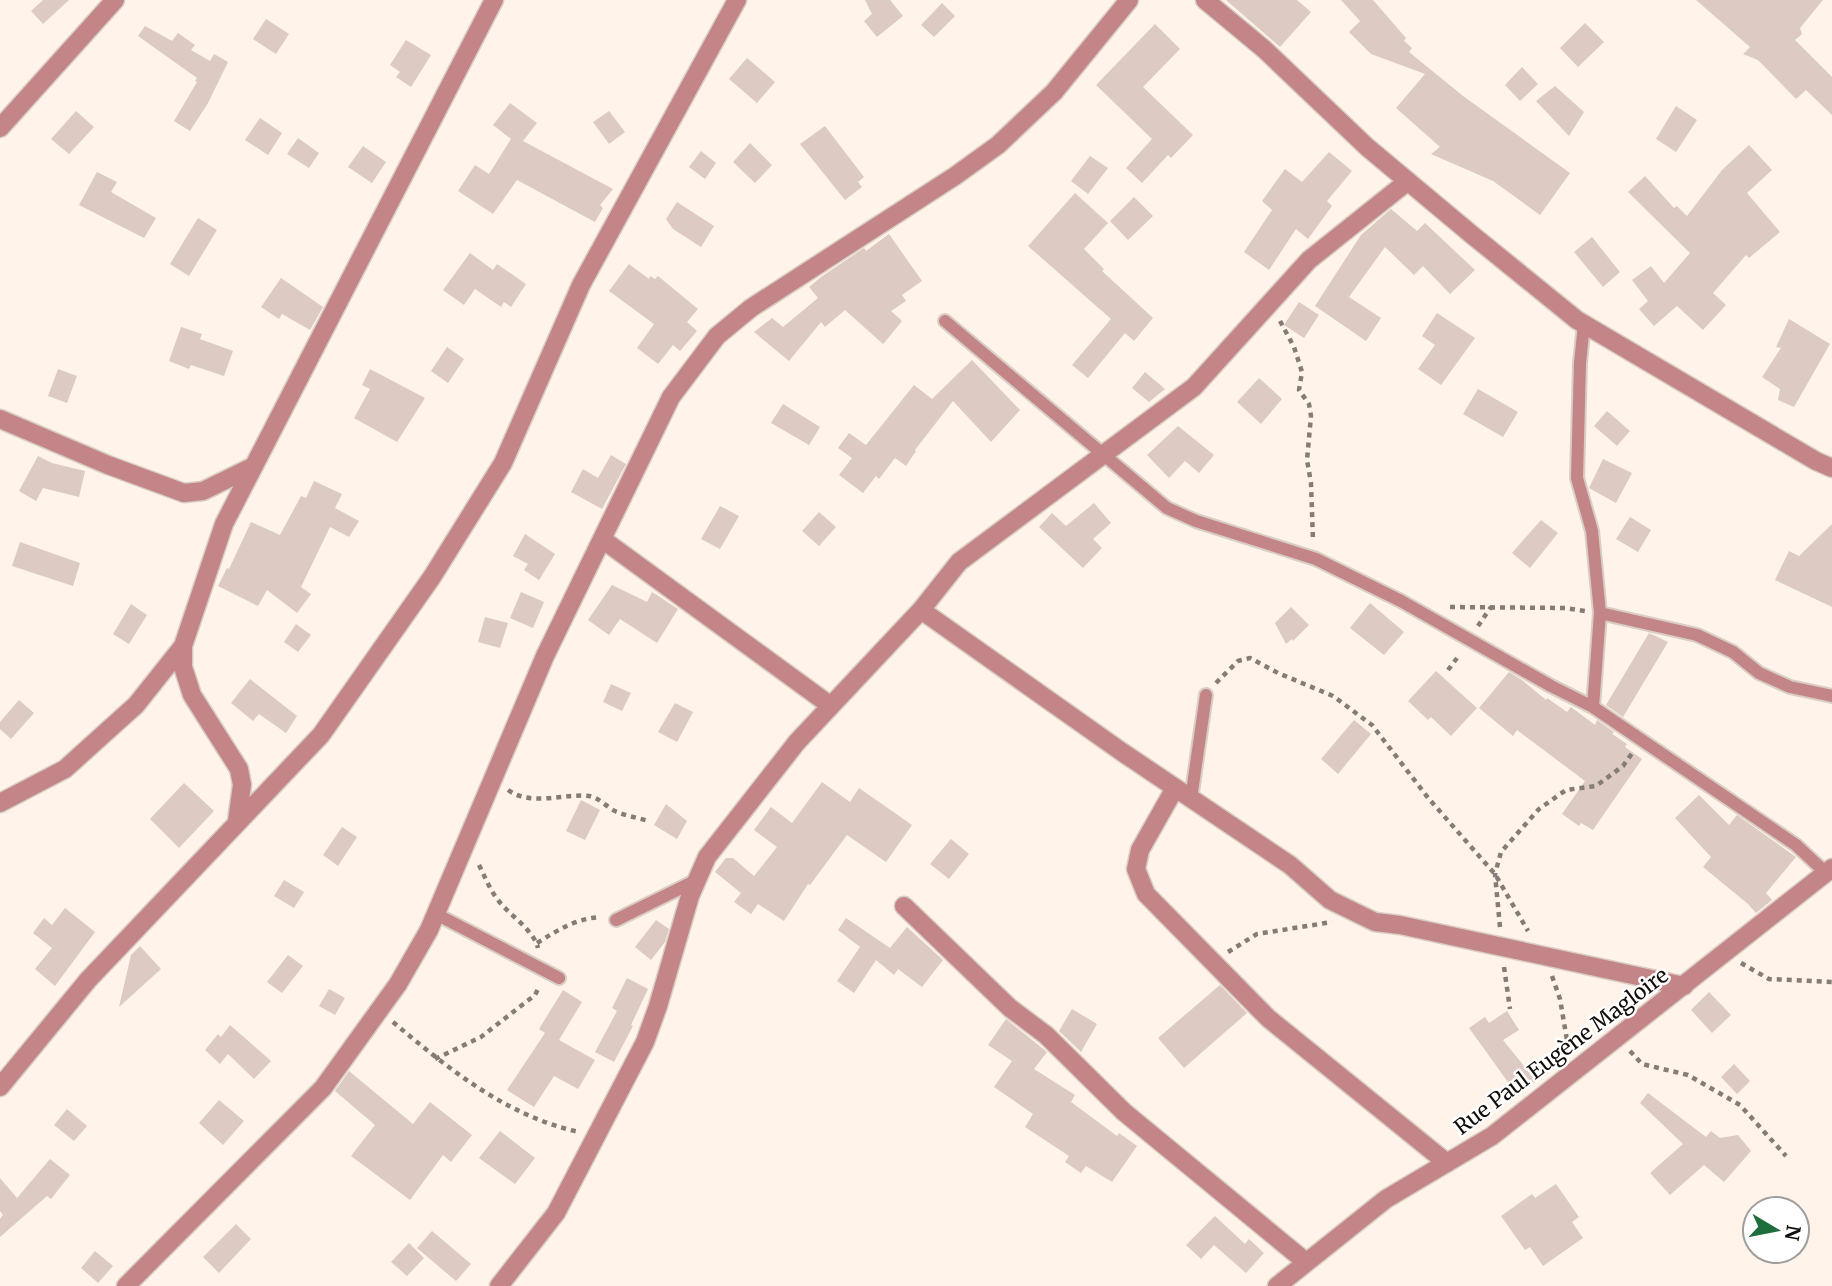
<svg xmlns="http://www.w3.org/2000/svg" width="1832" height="1286" font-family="Merriweather,serif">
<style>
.building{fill:#dccac3}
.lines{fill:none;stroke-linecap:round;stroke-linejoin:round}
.lane-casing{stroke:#d9cec6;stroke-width:16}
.street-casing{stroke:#d9cec6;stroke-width:21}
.path{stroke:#847c75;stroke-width:4.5;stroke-dasharray:5 5;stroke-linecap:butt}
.lane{stroke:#c38588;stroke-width:12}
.street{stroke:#c38588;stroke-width:18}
.labels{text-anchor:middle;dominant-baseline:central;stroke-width:5;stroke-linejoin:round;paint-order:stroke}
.street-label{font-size:21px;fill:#120d09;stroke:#fff}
</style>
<rect width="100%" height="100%" fill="#fff3ea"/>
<path class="building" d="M 43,0 L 69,0 L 43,24 L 31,11 Z
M 865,0 L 890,0 L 903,16 L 877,37 L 864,21 L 872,14 Z
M 1226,0 L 1297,0 L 1311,12 L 1280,47 Z
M 1341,0 L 1373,0 L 1406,38 L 1404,41 L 1412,48 L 1409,52 L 1463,96 L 1570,173 L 1540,215 L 1493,181 L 1431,154 L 1440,147 L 1396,108 L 1425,74 L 1371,54 L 1349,32 L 1360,21 Z
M 1696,0 L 1823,0 L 1800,28 L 1802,34 L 1795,40 L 1832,77 L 1832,115 L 1806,90 L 1796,99 L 1758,60 L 1743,54 L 1750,47 Z
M 942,3 L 955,16 L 934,37 L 921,25 Z
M 266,19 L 289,34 L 276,54 L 253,39 Z
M 1585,23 L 1604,42 L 1578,67 L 1560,48 Z
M 1155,24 L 1180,49 L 1143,87 L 1193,135 L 1171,158 L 1168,155 L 1142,183 L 1126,168 L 1152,139 L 1096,85 Z
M 145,26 L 172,41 L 178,33 L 195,45 L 191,50 L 210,61 L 214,54 L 228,62 L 208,103 L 190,131 L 174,121 L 197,82 L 195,81 L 197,78 L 138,36 Z
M 406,40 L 431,55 L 411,87 L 396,77 L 400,72 L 390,65 Z
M 747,58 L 775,82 L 757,103 L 729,79 Z
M 1522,67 L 1538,84 L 1520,101 L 1505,85 Z
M 1555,86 L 1584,112 L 1569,136 L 1536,101 Z
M 510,103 L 537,123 L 523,141 L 613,189 L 600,205 L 603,208 L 595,222 L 517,180 L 493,214 L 458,191 L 475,165 L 489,174 L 511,139 L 493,125 Z
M 1676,106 L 1697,120 L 1676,152 L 1656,139 Z
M 76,111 L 94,127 L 69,154 L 51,139 Z
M 609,111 L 625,132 L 609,144 L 593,122 Z
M 260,118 L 282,133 L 268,155 L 245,140 Z
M 825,126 L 864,177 L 858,182 L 862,187 L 845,200 L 800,144 Z
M 298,138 L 319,153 L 309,168 L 287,154 Z
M 750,143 L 772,165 L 755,183 L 733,162 Z
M 1749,145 L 1772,170 L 1747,193 L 1780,232 L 1749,258 L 1746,255 L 1713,293 L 1726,305 L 1703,330 L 1677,306 L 1654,326 L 1639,309 L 1648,301 L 1632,280 L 1651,266 L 1664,283 L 1690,253 L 1628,192 L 1645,176 L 1674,208 L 1677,206 L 1687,216 L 1722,170 Z
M 363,146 L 386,162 L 372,183 L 348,167 Z
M 701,151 L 716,163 L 705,179 L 689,167 Z
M 1329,152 L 1352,171 L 1327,201 L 1332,206 L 1308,239 L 1296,229 L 1269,270 L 1244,252 L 1272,210 L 1262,201 L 1285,169 L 1302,182 Z
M 1090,156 L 1108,168 L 1088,194 L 1071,181 Z
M 97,172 L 117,182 L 111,192 L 156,218 L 144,238 L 79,205 Z
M 1075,193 L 1108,223 L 1084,249 L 1104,269 L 1102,271 L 1153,318 L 1134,341 L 1125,333 L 1088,378 L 1072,365 L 1111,319 L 1028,246 Z
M 1134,197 L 1153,216 L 1128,240 L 1110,221 Z
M 677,202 L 714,226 L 701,247 L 673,229 L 666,219 Z
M 1391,209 L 1417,231 L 1425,223 L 1475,270 L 1450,294 L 1423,266 L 1414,275 L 1385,247 L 1349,297 L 1381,318 L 1366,341 L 1315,306 L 1361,235 Z
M 198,218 L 217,230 L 189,276 L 170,264 Z
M 889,234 L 922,281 L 902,295 L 906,301 L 891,311 L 902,321 L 885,342 L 883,344 L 845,310 L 825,327 L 821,322 L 789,361 L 754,332 L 772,318 L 783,327 L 818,298 L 809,287 L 821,277 L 864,248 L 866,251 Z
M 1592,237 L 1620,272 L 1603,287 L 1574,252 Z
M 470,253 L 493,270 L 497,264 L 526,284 L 511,307 L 504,302 L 501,307 L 475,289 L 464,305 L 443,290 Z
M 629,264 L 649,279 L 650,276 L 655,279 L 658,276 L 698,309 L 687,322 L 697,331 L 680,351 L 673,345 L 658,364 L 637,348 L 654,324 L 609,291 Z
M 281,278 L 323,307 L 310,330 L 282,314 L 279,319 L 261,307 Z
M 1299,302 L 1319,315 L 1304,338 L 1284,325 Z
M 1437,313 L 1475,338 L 1441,385 L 1418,369 L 1435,345 L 1422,336 Z
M 1789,319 L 1830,344 L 1794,407 L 1778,400 L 1780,389 L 1762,377 L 1781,348 L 1776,347 Z
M 181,327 L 202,334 L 200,339 L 233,351 L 224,376 L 191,365 L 189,369 L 169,361 Z
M 447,347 L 464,359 L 448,383 L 431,371 Z
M 972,360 L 1020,410 L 991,442 L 953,401 L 915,450 L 916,451 L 906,466 L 895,458 L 879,479 L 876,476 L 863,493 L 839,475 L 852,458 L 838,448 L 849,433 L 866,445 L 914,385 L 932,399 Z
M 58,369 L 77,376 L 67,403 L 48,396 Z
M 370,369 L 425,398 L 397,442 L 354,418 L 370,389 L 362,385 Z
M 1145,372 L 1165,389 L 1149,402 L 1132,388 Z
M 1259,378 L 1282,399 L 1261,424 L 1237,402 Z
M 1478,389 L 1518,412 L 1503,437 L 1463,414 Z
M 783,404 L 820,427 L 809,445 L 771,423 Z
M 1607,411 L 1630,431 L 1617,446 L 1594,426 Z
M 1178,426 L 1214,455 L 1199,473 L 1185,461 L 1169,478 L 1147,455 Z
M 611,455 L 626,464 L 602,509 L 571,492 L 583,469 L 598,478 Z
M 38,456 L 52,463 L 85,471 L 79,497 L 43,488 L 36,501 L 19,491 Z
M 1603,459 L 1632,473 L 1616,503 L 1589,488 Z
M 314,481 L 342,494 L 335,508 L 359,521 L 349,537 L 330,527 L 301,587 L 311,594 L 297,613 L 267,590 L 258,606 L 218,586 L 227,568 L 229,569 L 251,522 L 280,535 L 301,496 L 306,498 Z
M 1094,503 L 1111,523 L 1093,539 L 1102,548 L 1083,568 L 1039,527 L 1052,513 L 1066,526 Z
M 720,506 L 739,516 L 720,549 L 701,539 Z
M 819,512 L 836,527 L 819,546 L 802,531 Z
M 1630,517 L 1651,530 L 1638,552 L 1616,539 Z
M 1541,520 L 1558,533 L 1530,568 L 1512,553 Z
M 1832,524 L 1832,607 L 1775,580 L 1789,551 L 1799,556 Z
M 525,534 L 555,554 L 539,580 L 524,570 L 528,564 L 513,556 Z
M 20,542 L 80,563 L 73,586 L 12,566 Z
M 612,585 L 647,602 L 652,592 L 678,609 L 657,643 L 620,619 L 609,635 L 588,620 Z
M 521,592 L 544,602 L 533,628 L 510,618 Z
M 1370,603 L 1404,632 L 1384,655 L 1350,628 Z
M 131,604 L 147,615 L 129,644 L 113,634 Z
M 1291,607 L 1309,625 L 1293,641 L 1292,639 L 1286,644 L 1275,623 Z
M 485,617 L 508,623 L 500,648 L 478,642 Z
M 296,624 L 311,635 L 298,652 L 284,642 Z
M 1649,633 L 1668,642 L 1623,717 L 1606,705 Z
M 1436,671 L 1477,708 L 1451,736 L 1431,717 L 1428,720 L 1408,701 Z
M 1509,672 L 1522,680 L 1546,700 L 1547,698 L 1567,712 L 1571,707 L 1595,725 L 1597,720 L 1614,732 L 1612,734 L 1627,744 L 1625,747 L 1642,759 L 1593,830 L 1581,823 L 1579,826 L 1562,814 L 1585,781 L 1517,730 L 1513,736 L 1479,708 Z
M 250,679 L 297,716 L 286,733 L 259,714 L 253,721 L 231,703 Z
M 611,684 L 631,693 L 622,711 L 603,702 Z
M 19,700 L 34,713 L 11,739 L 0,729 L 0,722 Z
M 675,703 L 693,712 L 677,742 L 658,732 Z
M 1354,720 L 1371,734 L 1338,774 L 1321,759 Z
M 822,782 L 850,802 L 859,788 L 912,825 L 886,862 L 847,835 L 810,885 L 808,884 L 784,921 L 758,904 L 751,914 L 734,902 L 741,893 L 715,872 L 726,858 L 733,858 L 754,876 L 777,847 L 754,830 L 771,807 L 792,823 Z
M 184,783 L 214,811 L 179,848 L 150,819 Z
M 1699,795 L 1729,825 L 1737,815 L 1796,857 L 1766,893 L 1772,900 L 1756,913 L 1748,904 L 1703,867 L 1711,857 L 1675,818 Z
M 581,800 L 600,810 L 585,840 L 566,831 Z
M 666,804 L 687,821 L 677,839 L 654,825 Z
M 342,827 L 357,837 L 338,866 L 323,855 Z
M 951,839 L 969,854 L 949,879 L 930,864 Z
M 284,880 L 304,892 L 294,908 L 274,896 Z
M 65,908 L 95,932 L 55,986 L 35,969 L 52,948 L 33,933 L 44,918 L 52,925 Z
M 846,918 L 890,948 L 907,927 L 943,960 L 922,987 L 898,969 L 894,975 L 876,960 L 854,993 L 837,981 L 860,947 L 838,930 Z
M 656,920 L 669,929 L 665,942 L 651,960 L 635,947 Z
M 140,946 L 161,969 L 119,1007 L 131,955 Z
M 288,955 L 303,966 L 282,993 L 267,982 Z
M 627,978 L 648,989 L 631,1025 L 633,1026 L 614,1062 L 595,1052 L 617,1011 L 612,1008 Z
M 1220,985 L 1247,1013 L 1184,1068 L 1158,1038 Z
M 329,989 L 345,998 L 335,1015 L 319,1006 Z
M 563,990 L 582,1002 L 559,1040 L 595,1060 L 578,1089 L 554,1076 L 534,1107 L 507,1090 L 545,1033 L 539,1029 Z
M 1709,992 L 1731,1015 L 1712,1033 L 1691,1010 Z
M 1072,1009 L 1097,1024 L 1081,1052 L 1059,1031 Z
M 1507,1011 L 1519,1030 L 1503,1040 L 1536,1081 L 1518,1096 L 1469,1028 L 1485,1017 L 1489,1023 Z
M 1006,1019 L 1047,1052 L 1034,1069 L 1075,1095 L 1071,1102 L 1117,1136 L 1119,1133 L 1137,1146 L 1112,1182 L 1086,1166 L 1081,1173 L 1065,1162 L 1069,1156 L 1025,1127 L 1033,1114 L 994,1087 L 1012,1061 L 988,1045 Z
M 230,1025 L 271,1061 L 254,1079 L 228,1054 L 220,1064 L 205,1050 L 218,1034 L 221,1037 Z
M 1734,1064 L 1750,1081 L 1737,1094 L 1721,1077 Z
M 349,1071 L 413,1124 L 430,1102 L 472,1135 L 451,1162 L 443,1155 L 410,1200 L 351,1156 L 375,1125 L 335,1091 Z
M 1648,1093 L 1706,1137 L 1711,1131 L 1720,1138 L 1738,1135 L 1751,1151 L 1724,1182 L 1704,1165 L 1670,1195 L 1650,1173 L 1683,1144 L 1640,1103 Z
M 219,1100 L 244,1121 L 223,1145 L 199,1123 Z
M 67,1109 L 87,1126 L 74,1141 L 54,1125 Z
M 500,1131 L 535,1158 L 515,1184 L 479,1158 Z
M 50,1159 L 70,1175 L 51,1199 L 47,1196 L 0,1237 L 0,1219 L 3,1215 L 0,1211 L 0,1178 L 17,1198 Z
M 1556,1184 L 1579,1217 L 1572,1222 L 1583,1238 L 1543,1266 L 1530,1247 L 1525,1250 L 1501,1216 L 1532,1194 L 1535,1198 Z
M 1215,1216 L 1245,1244 L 1249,1239 L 1264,1253 L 1246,1273 L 1214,1245 L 1201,1259 L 1186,1245 Z
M 236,1224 L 251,1239 L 219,1273 L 203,1257 Z
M 432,1231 L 471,1264 L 456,1281 L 417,1248 Z
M 409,1243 L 424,1258 L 407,1276 L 391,1262 Z
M 95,1251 L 113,1266 L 98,1283 L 81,1268 Z"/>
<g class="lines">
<defs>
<path id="lane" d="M 945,321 L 1167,508 L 1196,521 L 1316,559 L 1401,601 L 1551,686 L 1593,707 L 1796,845 L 1826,873
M 1584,324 L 1580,363 L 1577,478 L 1592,531 L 1600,613 L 1697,635 L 1733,652 L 1759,673 L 1790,687 L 1832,696
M 1593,707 L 1600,613
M 1191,799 L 1206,695
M 436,914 L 559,978
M 616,920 L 697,880"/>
<path id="street" d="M 1205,0 L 1264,49 L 1367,147 L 1471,234 L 1577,320 L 1816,461 L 1832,468
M 0,128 L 115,0
M 0,419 L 108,465 L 184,493 L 203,491 L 254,466
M 602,539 L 831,706
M 921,610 L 1122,752 L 1290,865 L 1330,900 L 1375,922 L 1400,925 L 1684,986
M 1175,788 L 1140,850 L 1136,869 L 1146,894 L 1268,1018 L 1447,1163
M 0,803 L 65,769 L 136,705 L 183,646
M 237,821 L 242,785 L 239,769 L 192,695 L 183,667 L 183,646 L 224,524 L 494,0
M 904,906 L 1010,1008 L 1046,1035 L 1124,1112 L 1306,1262
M 0,1087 L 88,980 L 321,735 L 432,577 L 503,463 L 581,285 L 737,0
M 126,1286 L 323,1088 L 398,984 L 429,930 L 545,656 L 671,397 L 717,336 L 751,308 L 955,176 L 998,145 L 1054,92 L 1129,0
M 499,1286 L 556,1213 L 645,1042 L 658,1006 L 690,896 L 707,857 L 797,742 L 921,610 L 959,562 L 1194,387 L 1309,260 L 1408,181
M 1277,1286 L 1386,1199 L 1492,1136 L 1832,868"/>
</defs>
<use href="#lane" class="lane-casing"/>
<use href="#street" class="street-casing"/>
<path class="path" d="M 1280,321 L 1294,347 L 1302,372 L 1299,390 L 1309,404 L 1311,416 L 1307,460 L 1311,483 L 1313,541
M 1450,607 L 1565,608 L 1585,611
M 1478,626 L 1491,607
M 1448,670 L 1460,654
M 1216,683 L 1238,661 L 1250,658 L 1278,673 L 1333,696 L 1372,725 L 1429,799 L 1495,874 L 1528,931
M 508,790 C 532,807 562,793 589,796 C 599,797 607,808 617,812 C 627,816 638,818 649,821
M 479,865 C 485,877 490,890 498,900 C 510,916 533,929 538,948
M 1500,927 L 1495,874 L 1501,852 L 1539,809 L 1566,790 L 1596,786 L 1623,766 L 1633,752
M 537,943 C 558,930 575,919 600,917
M 1228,952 L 1257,934 L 1332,922
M 1741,963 L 1769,979 L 1832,982
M 1504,967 L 1510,1009
M 1552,976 L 1560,999 L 1569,1052
M 393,1022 C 449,1069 506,1116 579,1132
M 1630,1051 L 1642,1064 L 1688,1075 L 1740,1105 L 1786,1156
M 435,1059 L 481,1037 L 535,995 L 539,987"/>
<use href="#lane" class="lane"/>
<use href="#street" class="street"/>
</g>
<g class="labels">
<g class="street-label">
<text transform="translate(1561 1051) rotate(-37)">Rue Paul Eugène Magloire</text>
</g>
</g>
<g transform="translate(1776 1230) rotate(100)"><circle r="33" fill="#ffffff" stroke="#a09e9d" stroke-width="2"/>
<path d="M0-5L12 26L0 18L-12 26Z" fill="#1e6d3d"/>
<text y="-10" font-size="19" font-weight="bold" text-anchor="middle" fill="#120d09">N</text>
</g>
</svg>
